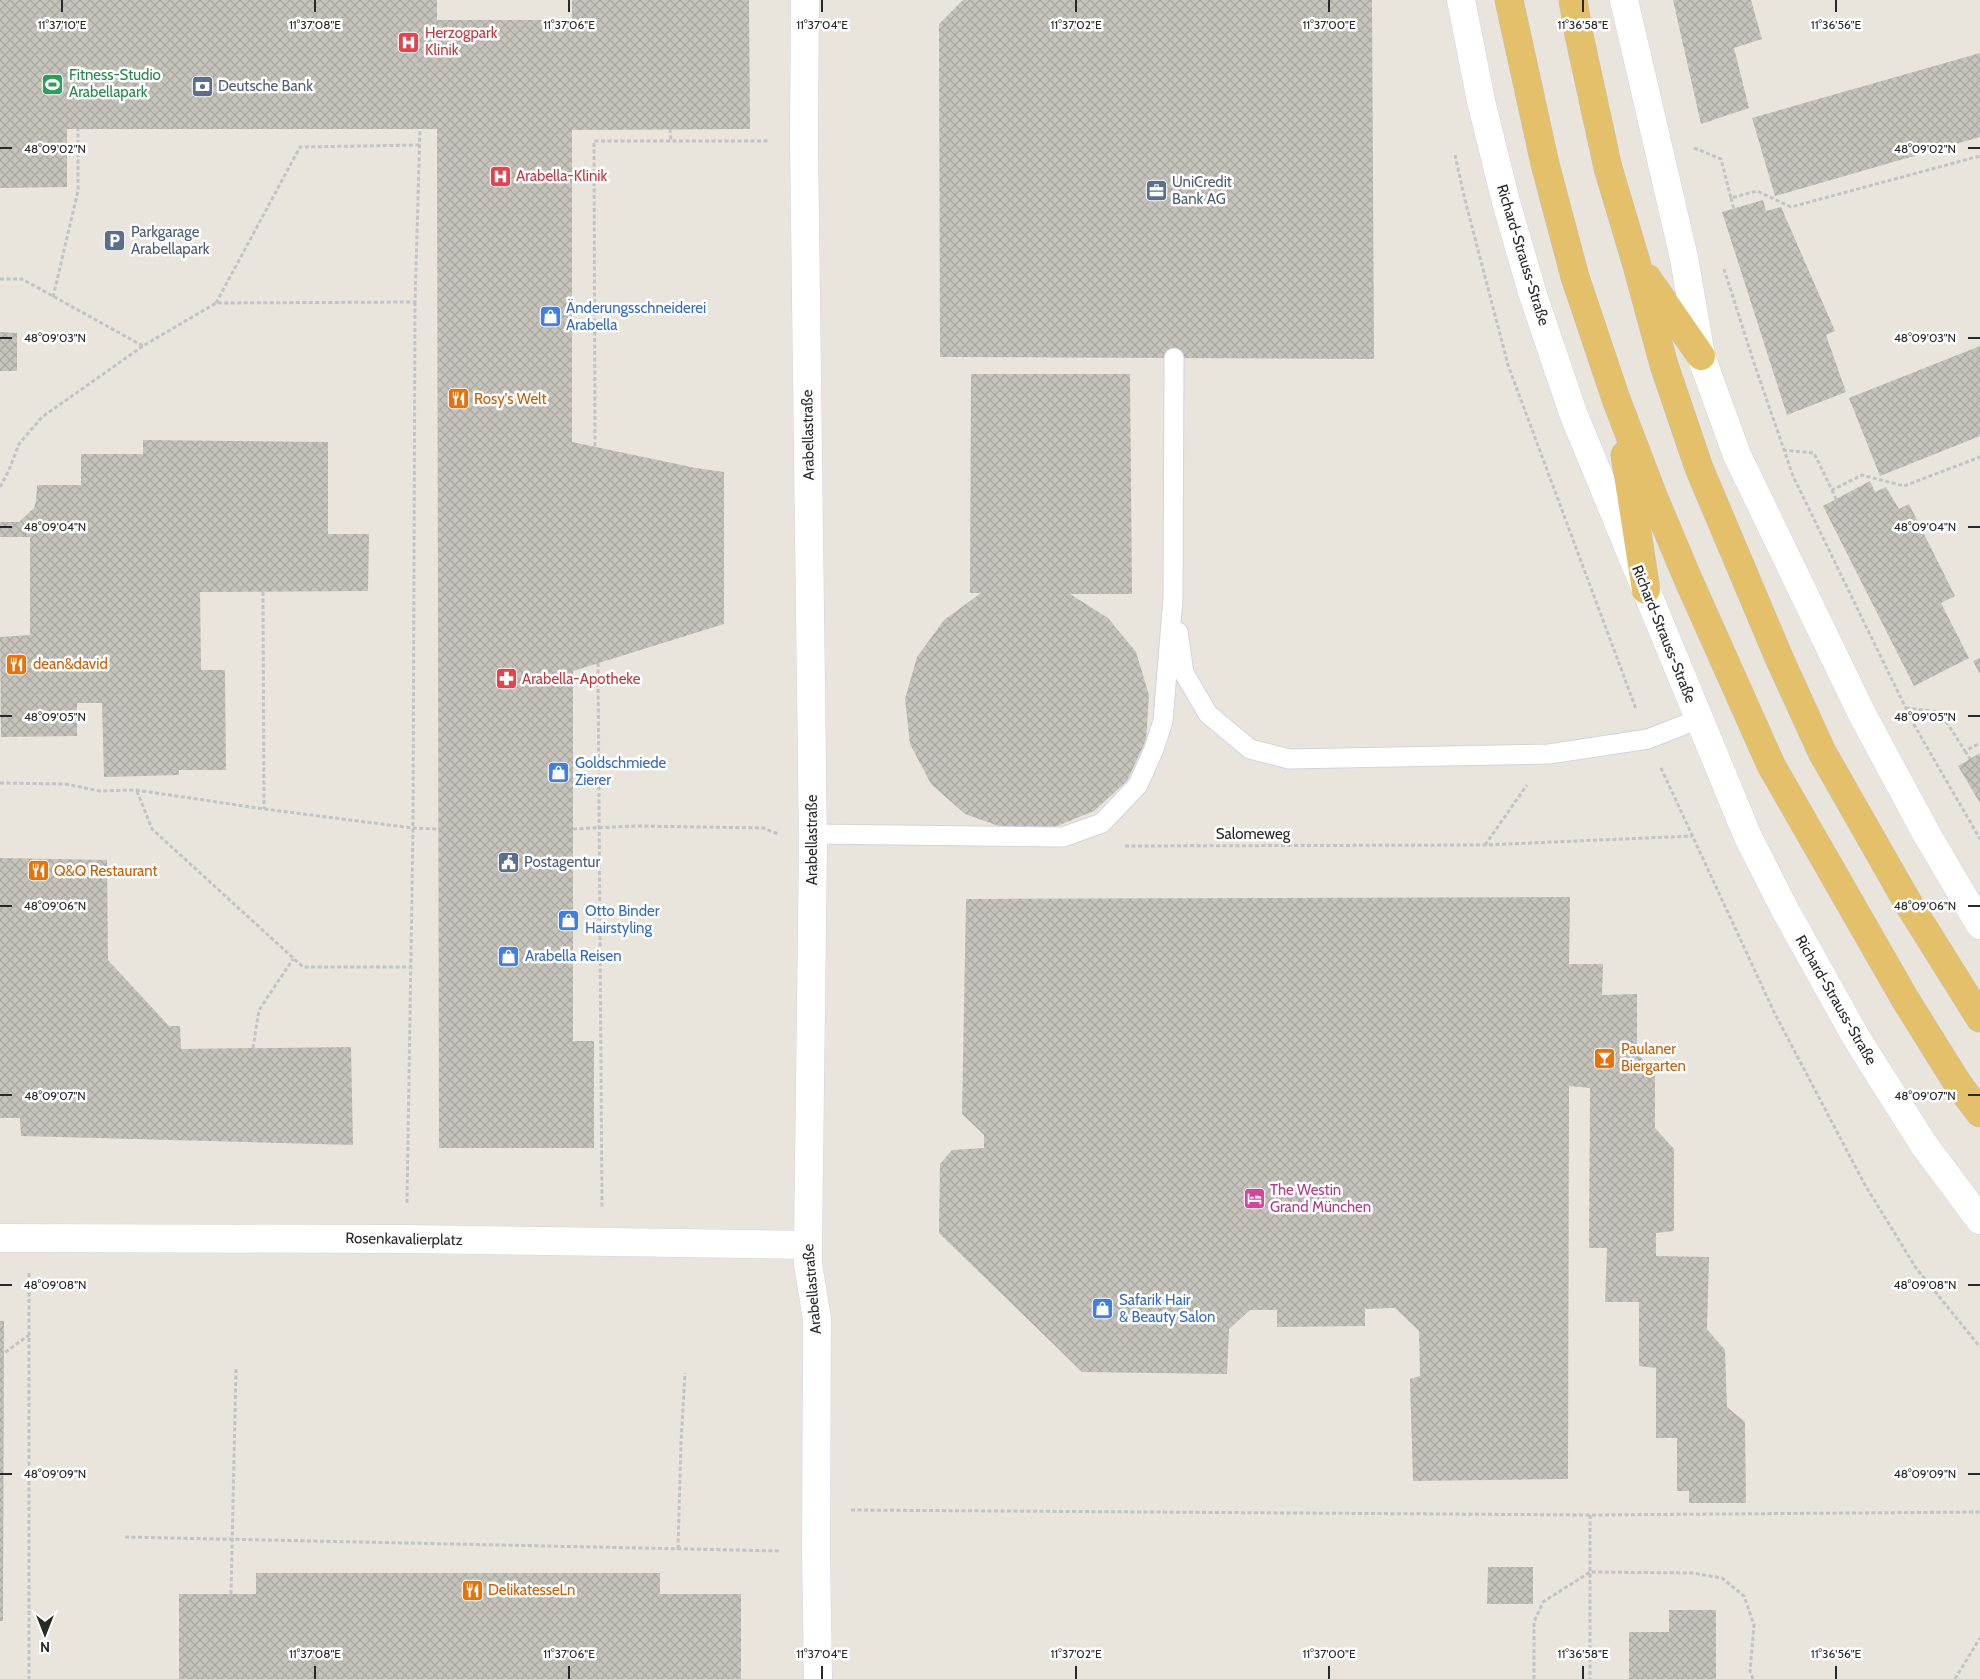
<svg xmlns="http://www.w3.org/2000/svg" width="1980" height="1679" font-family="Cabin,sans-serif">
<defs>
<pattern id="building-cross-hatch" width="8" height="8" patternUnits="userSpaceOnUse" patternTransform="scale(1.25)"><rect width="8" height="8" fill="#c5c3bb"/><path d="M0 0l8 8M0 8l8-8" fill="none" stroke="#a9a8a1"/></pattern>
</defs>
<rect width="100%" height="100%" fill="#e9e5dc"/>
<path fill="url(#building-cross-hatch)" d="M0 0H437V20H572V0H749L750 129 572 130V442L696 468 724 472V624L573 671V1041H594V1148H439L437 129H67V187L0 188Z
M963 0H1372L1374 359 940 357 939 24Z
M1673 0H1751L1762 39 1734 48 1749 108 1701 124Z
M1980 53V137L1775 196 1752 118Z
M1763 200 1766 211 1781 207 1835 331 1826 335 1846 392 1787 415 1722 212Z
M0 332 17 333V371H0Z
M1980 346V436L1880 476 1849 398Z
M971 374H1130L1132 594H1070L1108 618 1136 652 1149 695 1146 740 1127 781 1094 811 1052 828 1007 829 965 814 931 784 910 744 905 699 917 657 944 620 981 593H970Z
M143 440 328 442V534H369L368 591 200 592 201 670H225L226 770H179V775L104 777 102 703H77V736L1 737 0 637 30 635V537H0V522H19L34 508 36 501 37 485H81V454H143Z
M1870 481 1875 492 1886 487 1899 509 1909 504 1955 596 1941 603 1969 658 1914 686 1823 506Z
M1980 658V674L1973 661Z
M1980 753V803L1958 766Z
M0 858 107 860 108 960 169 1026H180L181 1049 351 1047 353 1145 21 1136 20 1118H0Z
M1570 897 1569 964H1603L1602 995 1637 994V1053L1655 1073V1128L1674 1149V1231L1656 1233V1256L1709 1257 1707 1329 1725 1350 1727 1407 1745 1422 1746 1503H1689V1491H1677V1438H1656V1368L1639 1366V1302H1605L1607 1248H1589L1590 1088 1569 1086 1568 1479 1413 1481 1410 1379 1420 1376 1419 1331 1395 1308 1365 1309V1326L1277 1327V1310H1250L1229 1329 1227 1374 1082 1372 939 1233 940 1164 952 1150 984 1148V1135L962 1114 966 899Z
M0 1321H4L3 1621H0Z
M1488 1567H1533V1604H1487Z
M256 1573H660V1594H741V1679H179V1594H256Z
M1669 1610H1716V1679H1629V1632H1669Z"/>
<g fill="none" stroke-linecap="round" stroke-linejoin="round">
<defs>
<path id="service" d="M1178 632 1184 673 1208 714 1250 749 1289 759 1549 754 1648 739 1699 719
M812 834 1063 837 1102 823 1138 785 1154 749 1163 721 1173 598 1174 358"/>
<path id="minor" d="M805 0 804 140 813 846 808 1245V1264L817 1319 816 1552 818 1679
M0 1238 407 1239 808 1245"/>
<path id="secondary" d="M1461 0 1481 101 1506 202 1533 295 1573 413 1748 837 1784 908 1857 1039 1924 1145 1980 1220
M1624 0 1684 258 1701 356 1737 455 1862 714 1926 833 1980 925"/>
<path id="trunk" d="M1509 0 1545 164 1575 277 1616 399 1653 496 1688 579 1771 765 1905 999 1958 1084 1980 1113
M1573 0 1579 35 1608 168 1636 262 1664 365 1699 468 1780 660 1822 752 1908 903 1980 1018
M1647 278 1701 356
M1625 455 1646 590"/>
</defs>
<use href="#service" stroke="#d2d3e0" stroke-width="21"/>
<use href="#minor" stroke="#d2d3e0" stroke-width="29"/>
<use href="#secondary" stroke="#d2d3e0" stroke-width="29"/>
<use href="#trunk" stroke="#c3c3c3" stroke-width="29"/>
<path stroke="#c3c3c3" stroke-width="3" stroke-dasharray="4 2.5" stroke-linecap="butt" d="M409 65H420
M670 129 671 141
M1694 148 1721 159 1731 198 1757 191 1791 207 1980 156
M1455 155 1465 200 1508 365 1636 709
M1731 198 1734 209
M1724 269 1755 366 1793 476 1913 723 1980 839
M0 279H22L143 346
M53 297 78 191V129
M216 303 300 147 419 145
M595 446 594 141H769
M1783 450 1814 453 1832 490 1862 475 1904 486 1980 457
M0 487 9 470 19 444 42 417 143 346 216 303 415 302 420 129
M1832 490 1836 499
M263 592 264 809
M598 663 602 1207
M1906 708 1940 712 1965 751 1980 743
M1965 751 1970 759
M1661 768 1774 1012 1865 1185 1916 1268 1980 1347
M0 783 65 784 100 791 136 790 264 809 413 828 439 829
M137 791 152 829 303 967H412
M573 829 635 826 763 828 778 834
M1485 845 1527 785
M1125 846 1485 845 1692 836
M253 1048 259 1010 293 959
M407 1203 413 828 415 302
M29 1273V1679
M0 1356 29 1335
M851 1510 1590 1515 1980 1512
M1590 1515V1679
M125 1537 781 1551
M678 1549 681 1442 685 1373
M231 1594 236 1368
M1534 1679V1622L1543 1602 1590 1572 1692 1573 1722 1578 1744 1596 1754 1625 1750 1671 1753 1679
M1955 1679 1980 1638"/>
<use href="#service" stroke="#fff" stroke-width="19"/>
<use href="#minor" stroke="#fff" stroke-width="28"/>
<use href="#secondary" stroke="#fff" stroke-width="28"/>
<use href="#trunk" stroke="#e4c06a" stroke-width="28"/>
</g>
<path fill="none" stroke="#292929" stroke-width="2" d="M62 0V12M315 0V12M569 0V12M822 0V12M1076 0V12M1329 0V12M1583 0V12M1836 0V12M0 148H12M1968 148H1980M0 338H12M1968 338H1980M0 527H12M1968 527H1980M0 716H12M1968 716H1980M0 906H12M1968 906H1980M0 1095H12M1968 1095H1980M0 1285H12M1968 1285H1980M0 1474H12M1968 1474H1980M315 1666V1679M569 1666V1679M822 1666V1679M1076 1666V1679M1329 1666V1679M1583 1666V1679M1836 1666V1679"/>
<defs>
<symbol id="hospital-square" viewBox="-11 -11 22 22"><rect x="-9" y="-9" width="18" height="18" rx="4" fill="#e0444e" stroke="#fff"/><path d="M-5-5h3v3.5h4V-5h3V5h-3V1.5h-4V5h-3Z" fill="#fff"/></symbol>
<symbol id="stadium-square" viewBox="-11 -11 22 22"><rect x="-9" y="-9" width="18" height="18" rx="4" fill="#2e9e5b" stroke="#fff"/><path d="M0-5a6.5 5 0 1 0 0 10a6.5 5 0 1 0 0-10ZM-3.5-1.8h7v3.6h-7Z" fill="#fff"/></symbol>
<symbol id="bank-square" viewBox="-11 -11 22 22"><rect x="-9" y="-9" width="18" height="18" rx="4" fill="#5c6f8a" stroke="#fff"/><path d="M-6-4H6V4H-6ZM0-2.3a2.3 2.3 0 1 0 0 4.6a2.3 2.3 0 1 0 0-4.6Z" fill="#fff"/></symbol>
<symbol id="office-square" viewBox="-11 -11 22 22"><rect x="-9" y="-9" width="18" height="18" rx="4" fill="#5c6f8a" stroke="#fff"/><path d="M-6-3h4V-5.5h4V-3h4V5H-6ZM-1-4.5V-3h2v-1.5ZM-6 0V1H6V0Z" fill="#fff"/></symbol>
<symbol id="parking-square" viewBox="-11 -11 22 22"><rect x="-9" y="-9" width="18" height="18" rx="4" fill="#5c6f8a" stroke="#fff"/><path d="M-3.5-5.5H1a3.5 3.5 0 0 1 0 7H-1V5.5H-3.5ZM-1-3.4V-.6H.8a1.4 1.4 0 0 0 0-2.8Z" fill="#fff"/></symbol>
<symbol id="shop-square" viewBox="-11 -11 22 22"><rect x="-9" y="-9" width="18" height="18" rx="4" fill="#3f7fe0" stroke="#fff"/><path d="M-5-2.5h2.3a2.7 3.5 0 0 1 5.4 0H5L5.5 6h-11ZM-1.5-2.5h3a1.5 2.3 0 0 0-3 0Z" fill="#fff"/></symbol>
<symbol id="restaurant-square" viewBox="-11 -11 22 22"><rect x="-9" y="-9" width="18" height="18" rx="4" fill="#e8710a" stroke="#fff"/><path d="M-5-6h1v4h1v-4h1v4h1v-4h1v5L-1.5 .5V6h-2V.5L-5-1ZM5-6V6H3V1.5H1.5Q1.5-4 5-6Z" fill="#fff"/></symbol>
<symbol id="pharmacy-square" viewBox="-11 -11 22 22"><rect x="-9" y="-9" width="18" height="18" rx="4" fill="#e0444e" stroke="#fff"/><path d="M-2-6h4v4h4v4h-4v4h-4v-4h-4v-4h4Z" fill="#fff"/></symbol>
<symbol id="civic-square" viewBox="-11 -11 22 22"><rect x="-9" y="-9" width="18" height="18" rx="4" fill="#5c6f8a" stroke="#fff"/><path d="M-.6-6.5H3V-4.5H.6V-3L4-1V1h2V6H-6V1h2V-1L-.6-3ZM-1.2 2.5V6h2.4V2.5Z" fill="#fff"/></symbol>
<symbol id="bar-square" viewBox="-11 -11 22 22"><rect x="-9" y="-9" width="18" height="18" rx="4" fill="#e8710a" stroke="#fff"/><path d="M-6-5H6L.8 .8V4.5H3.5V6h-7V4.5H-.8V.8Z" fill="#fff"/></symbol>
<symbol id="hotel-square" viewBox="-11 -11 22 22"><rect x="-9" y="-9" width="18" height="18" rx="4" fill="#d1479c" stroke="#fff"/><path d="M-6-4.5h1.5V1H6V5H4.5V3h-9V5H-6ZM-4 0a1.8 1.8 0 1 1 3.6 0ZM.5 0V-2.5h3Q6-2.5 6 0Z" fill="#fff"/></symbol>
</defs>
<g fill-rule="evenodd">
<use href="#hospital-square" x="396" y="30" width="25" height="25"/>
<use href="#stadium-square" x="40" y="72" width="25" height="25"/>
<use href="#bank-square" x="190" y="74" width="25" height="25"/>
<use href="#hospital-square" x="488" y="164" width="25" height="25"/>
<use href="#office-square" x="1144" y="178" width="25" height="25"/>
<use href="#parking-square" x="102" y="228" width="25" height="25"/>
<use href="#shop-square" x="538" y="304" width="25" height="25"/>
<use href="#restaurant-square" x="446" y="386" width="25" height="25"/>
<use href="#restaurant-square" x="4" y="652" width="25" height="25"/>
<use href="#pharmacy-square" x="494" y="666" width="25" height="25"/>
<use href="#shop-square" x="546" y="760" width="25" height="25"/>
<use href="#civic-square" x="496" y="850" width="25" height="25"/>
<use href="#restaurant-square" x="26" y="858" width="25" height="25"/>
<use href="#shop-square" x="556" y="908" width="25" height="25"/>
<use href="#shop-square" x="496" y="944" width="25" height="25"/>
<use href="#bar-square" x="1592" y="1046" width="25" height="25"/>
<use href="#hotel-square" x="1242" y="1186" width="25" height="25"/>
<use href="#shop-square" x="1090" y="1296" width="25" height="25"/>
<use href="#restaurant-square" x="460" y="1578" width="25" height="25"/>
</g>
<g text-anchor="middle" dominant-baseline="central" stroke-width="5" stroke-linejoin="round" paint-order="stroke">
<g font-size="15" fill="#be3a42" stroke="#fff" text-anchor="start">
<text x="425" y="33">Herzogpark<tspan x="425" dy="17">Klinik</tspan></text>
<text x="516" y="176">Arabella-Klinik</text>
<text x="522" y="679">Arabella-Apotheke</text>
</g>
<g font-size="15" fill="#27864d" stroke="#fff" text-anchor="start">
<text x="69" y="75">Fitness-Studio<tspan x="69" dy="17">Arabellapark</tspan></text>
</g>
<g font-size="15" fill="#4e5e75" stroke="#fff" text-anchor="start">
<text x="218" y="86">Deutsche Bank</text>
<text x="1172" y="182">UniCredit<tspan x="1172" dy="17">Bank AG</tspan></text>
<text x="131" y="232">Parkgarage<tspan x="131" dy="17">Arabellapark</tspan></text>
<text x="524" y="862">Postagentur</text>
</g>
<g font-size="15" fill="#292929" stroke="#fff">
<text transform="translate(1523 255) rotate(73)">Richard-Strauss-Straße</text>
<text transform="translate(808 435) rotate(-91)">Arabellastraße</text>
<text transform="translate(1664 634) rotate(68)">Richard-Strauss-Straße</text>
<text x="1253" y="834">Salomeweg</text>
<text transform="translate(812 840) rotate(-90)">Arabellastraße</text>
<text transform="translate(1836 1000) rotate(60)">Richard-Strauss-Straße</text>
<text transform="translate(404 1239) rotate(1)">Rosenkavalierplatz</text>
<text transform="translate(812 1289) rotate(-95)">Arabellastraße</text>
</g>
<g font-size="15" fill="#366cbe" stroke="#fff" text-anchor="start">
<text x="566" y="308">Änderungsschneiderei<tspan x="566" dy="17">Arabella</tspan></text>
<text x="575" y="763">Goldschmiede<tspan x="575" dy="17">Zierer</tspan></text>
<text x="585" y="911">Otto Binder<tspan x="585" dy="17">Hairstyling</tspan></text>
<text x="525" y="956">Arabella Reisen</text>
<text x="1119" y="1300">Safarik Hair<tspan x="1119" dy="17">&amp; Beauty Salon</tspan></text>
</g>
<g font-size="15" fill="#c56008" stroke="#fff" text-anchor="start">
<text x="474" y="399">Rosy's Welt</text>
<text x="33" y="664">dean&amp;david</text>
<text x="54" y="871">Q&amp;Q Restaurant</text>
<text x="1621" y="1049">Paulaner<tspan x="1621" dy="17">Biergarten</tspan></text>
<text x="488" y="1590">DelikatesseLn</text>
</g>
<g font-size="15" fill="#b23c85" stroke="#fff" text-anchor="start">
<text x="1270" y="1190">The Westin<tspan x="1270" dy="17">Grand München</tspan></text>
</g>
</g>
<g font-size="12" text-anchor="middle" fill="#292929" stroke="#fff" stroke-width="5" stroke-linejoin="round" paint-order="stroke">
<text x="62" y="29">11°37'10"E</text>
<text x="315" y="29">11°37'08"E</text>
<text x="569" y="29">11°37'06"E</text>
<text x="822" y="29">11°37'04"E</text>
<text x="1076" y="29">11°37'02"E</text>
<text x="1329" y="29">11°37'00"E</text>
<text x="1583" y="29">11°36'58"E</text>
<text x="1836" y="29">11°36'56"E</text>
<text x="1925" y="153">48°09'02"N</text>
<text x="55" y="153">48°09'02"N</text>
<text x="1925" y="342">48°09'03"N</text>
<text x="55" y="342">48°09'03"N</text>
<text x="1925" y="531">48°09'04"N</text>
<text x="55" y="531">48°09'04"N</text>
<text x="1925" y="721">48°09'05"N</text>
<text x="55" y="721">48°09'05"N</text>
<text x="1925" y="910">48°09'06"N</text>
<text x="55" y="910">48°09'06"N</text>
<text x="1925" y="1100">48°09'07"N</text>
<text x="55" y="1100">48°09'07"N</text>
<text x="1925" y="1289">48°09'08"N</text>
<text x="55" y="1289">48°09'08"N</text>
<text x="1925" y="1478">48°09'09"N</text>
<text x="55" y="1478">48°09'09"N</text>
<text x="315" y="1658">11°37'08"E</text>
<text x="569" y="1658">11°37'06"E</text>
<text x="822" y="1658">11°37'04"E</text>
<text x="1076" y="1658">11°37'02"E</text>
<text x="1329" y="1658">11°37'00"E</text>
<text x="1583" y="1658">11°36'58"E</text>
<text x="1836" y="1658">11°36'56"E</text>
</g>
<g transform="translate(45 1634) rotate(180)" stroke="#ffffff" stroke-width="4" paint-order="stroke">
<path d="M0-4L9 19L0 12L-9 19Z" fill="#292929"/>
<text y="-8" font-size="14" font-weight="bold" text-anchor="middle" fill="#292929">N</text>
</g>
</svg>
